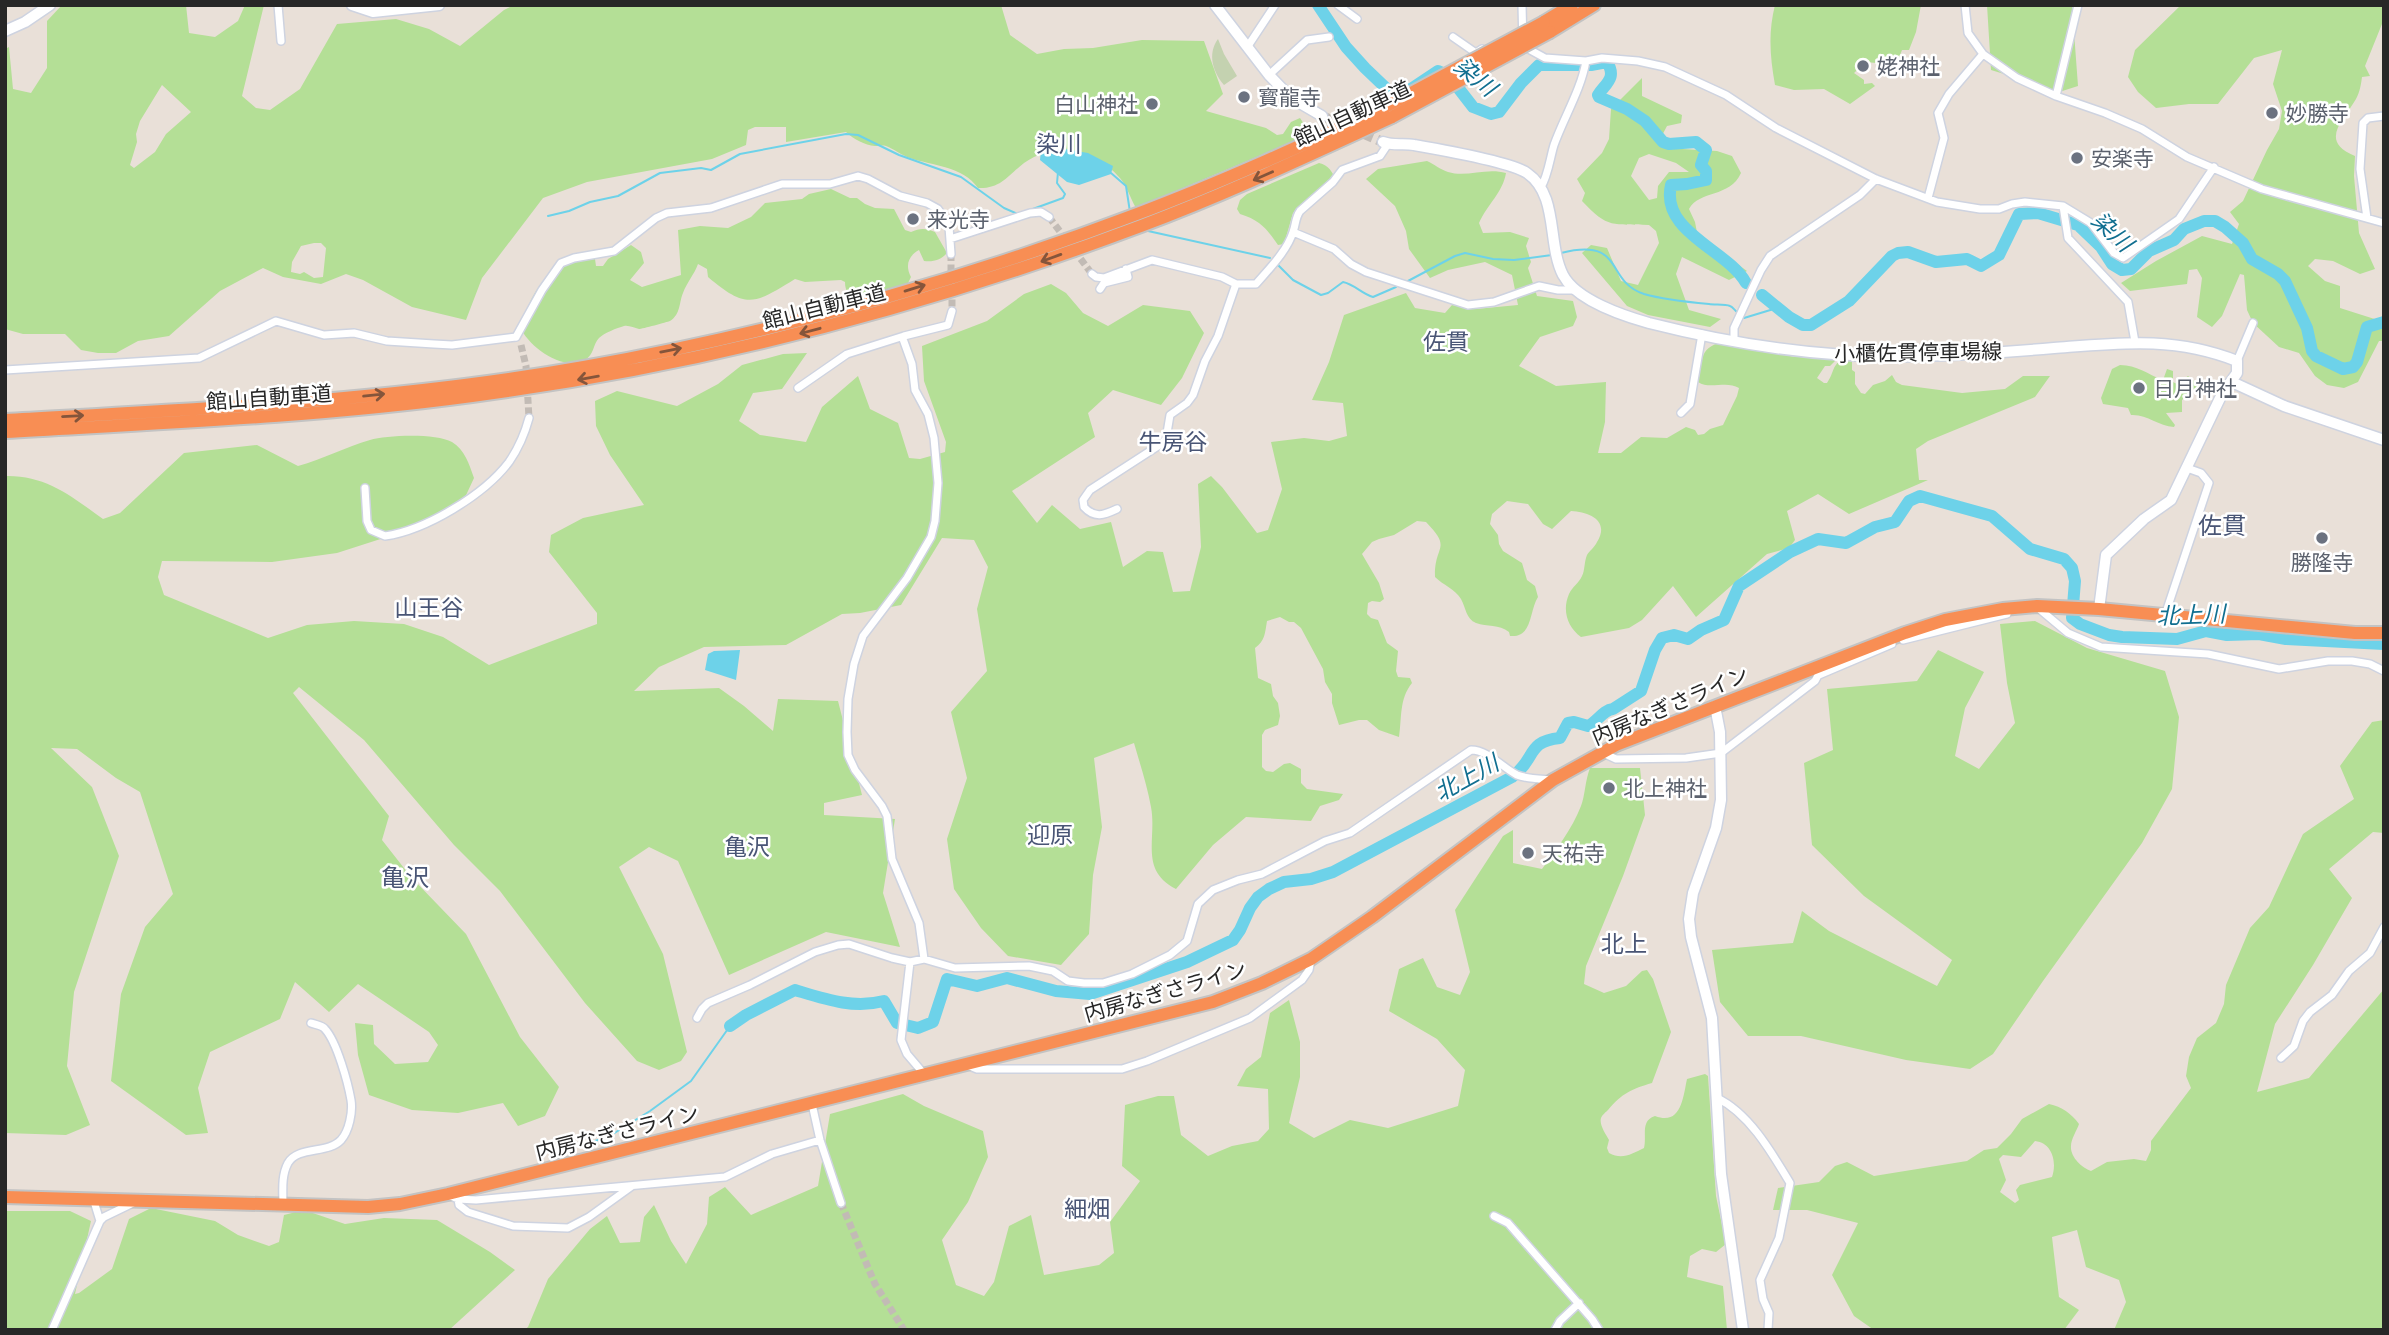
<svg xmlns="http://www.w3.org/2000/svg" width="2389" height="1335" font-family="'Open Sans','Noto Sans JP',sans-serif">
<rect width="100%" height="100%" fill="#e9e0d8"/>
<path fill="#b4df96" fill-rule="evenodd" d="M62 5H186L189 33 215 37 238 21 245 5H264L242 96 256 108 270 110 300 89 337 24 396 19 429 29 460 46 504 10 514 5H1001L1010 35 1037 54 1064 49 1093 48 1142 40 1204 41 1223 94 1206 111 1266 128 1277 135 1283 134 1291 122 1300 118 1304 124V137L1136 208C1129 196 1127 184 1117 175 1114 171 1108 167 1104 165 1090 160 1046 151 1034 157 1010 169 1006 189 978 188 963 166 933 166 910 158 901 155 894 149 886 146 882 145 879 146 875 146 865 145 853 139 846 132L786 142V127H755L748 130 746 145 712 159 587 182 543 198 482 278 466 320 412 307 363 280 346 274 321 284 283 277 263 268 220 291 169 336 138 341 116 353H98L81 350 65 334H23L5 329V49L9 47 13 89 31 93 47 68V21ZM162 85 191 112 166 134 155 152 134 168 130 165 137 142 136 134 140 121ZM314 243H321L326 248 323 277 314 278 304 272 300 274 291 272 292 262 301 246Z
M1775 5H1921L1916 32 1909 50H1902L1896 65 1866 62 1854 73 1864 80V84L1872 83 1875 86 1850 104 1824 89 1794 90 1775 85C1770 57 1768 33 1775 5Z
M1987 5H2072L2078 86 2053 94 2017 78 1991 70Z
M2181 5H2384V19L2365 66 2370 76 2362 77C2361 84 2360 92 2356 99 2344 120 2318 141 2355 156L2354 176 2359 233 2375 269 2360 274 2333 261 2315 259 2308 266 2325 281 2340 286V308L2384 322V341H2379L2358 382 2344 388 2327 385 2315 376 2299 353 2279 347 2253 323 2247 310 2244 275 2240 274 2222 316 2212 327 2197 317 2202 278 2197 269 2189 270 2187 284 2130 291 2121 283 2156 261 2202 236 2232 244 2239 224 2230 212 2243 201 2267 150 2279 129 2282 111 2273 84 2282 50 2254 58 2218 104H2189L2156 108 2138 92 2128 77 2135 50Z
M1642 78V96L1682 115 1681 123 1667 126 1658 143 1665 148 1717 151 1732 156 1741 173C1730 198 1699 190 1689 209L1695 222 1700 248 1722 253 1747 271 1729 280 1682 257 1676 274 1689 310 1721 319 1710 327 1648 315 1627 306 1582 253 1591 245 1607 248 1621 281 1638 285 1659 243 1656 231 1649 225C1613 224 1608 229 1582 201L1585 193 1577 179 1602 153 1609 139 1611 109ZM1649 154 1676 163 1689 172H1669L1658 186 1657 198 1649 200 1631 176 1639 158Z
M1427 161C1434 164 1441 170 1448 172 1467 178 1486 167 1506 173 1503 192 1487 205 1479 223L1483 233 1510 232 1529 238 1526 246 1531 262 1528 268 1537 296 1573 301 1577 317 1573 326 1540 337 1519 366 1556 386 1606 382 1605 422 1598 453H1621L1641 437 1667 438 1686 427 1695 430 1698 435 1704 434 1710 429 1723 425 1737 396 1739 388C1726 380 1710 390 1698 382 1703 364 1697 348 1722 342L1795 357H1834L1835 361 1830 366H1825L1817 378 1824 383H1827C1835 371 1831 366 1844 358L1852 362V370L1855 372V384L1861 393 1865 394 1873 385 1885 381 1892 375 1896 382 1902 385 1962 393 2005 389 2023 376H2050L2035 397 1928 441 1916 449 1919 480H1928L1849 514 1818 494 1787 511 1795 540 1789 548 1767 554 1696 617 1673 586 1642 620 1629 628 1581 637C1567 627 1562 610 1569 594 1572 587 1579 583 1582 576 1585 570 1584 562 1587 555 1589 551 1595 547 1597 542 1610 521 1590 512 1571 511L1552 529 1543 524 1528 504 1507 501 1492 514 1490 524 1498 535 1499 544 1503 551 1522 563 1527 580 1535 586 1538 597C1529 611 1533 638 1510 636L1509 632C1499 624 1487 627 1476 623 1466 619 1466 608 1461 599 1455 589 1443 585 1435 577 1434 544 1453 550 1426 522L1417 521 1394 535 1379 539 1372 542 1362 554 1379 583 1384 599 1380 602 1372 601 1368 603 1367 614 1371 618 1378 620 1387 643 1398 651 1396 671 1398 677 1410 678 1412 683C1399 699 1402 718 1399 737L1379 730 1367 720H1359L1339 725 1332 703V694L1325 682 1323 669 1301 628 1294 622H1289L1280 617 1267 621C1265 633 1265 641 1255 648L1258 678 1271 684 1273 696 1278 703 1280 716 1278 725 1265 730 1262 735V767L1266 771 1273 772 1284 764 1290 763 1301 769V783L1307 789 1343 794 1339 800 1320 806 1311 821 1246 817 1213 845 1176 889C1139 870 1157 839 1151 807 1147 785 1140 764 1134 743L1094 758 1102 827 1093 875 1089 934 1061 965 1008 956 981 928 954 889 947 839 967 778 951 712 987 671 977 609 988 567 974 540 942 538 901 605 860 613 842 614 786 645 704 647 659 667 634 691 719 688 744 706 773 731 778 699 838 701 862 795 824 803V815L895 819 883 893 900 947 826 932 729 975 678 861 649 847 619 867 663 954 687 1052 681 1061 659 1070 637 1061 585 1003 500 891 454 845 364 740 299 687 293 693 389 816 382 840 411 877 466 934 520 1037 559 1087 545 1116 518 1126 503 1103 458 1113 412 1110 369 1095 358 1055 355 1023 373 1025 374 1044 395 1064 428 1062 438 1045 429 1032 358 984 329 1012 295 982 280 1019 210 1052 198 1088 208 1133 186 1135 111 1081 121 994 145 927 173 894 140 792 116 778 77 749 51 748 92 787 119 856 74 992 67 1066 90 1125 66 1135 5 1133V476C46 475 71 496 103 519L120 513 184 453 257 445 298 466C323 459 346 447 370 440 387 435 436 433 452 442 465 450 469 464 474 478L461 506 424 525 337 553 272 562 162 561 158 577 164 595 268 638 307 625 354 621 404 624 443 637 489 665 597 624V613L549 552 551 535 583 518 644 505 610 455 596 426 595 401 617 391 677 406 718 384 742 365 783 354 807 353 782 389 753 393 739 421 760 435 806 442 822 407 858 376 870 409 898 423 909 458 920 459 945 452 946 442 924 381 922 346 987 321 1024 294 1051 284 1066 293 1083 313 1108 326 1143 305 1190 311 1204 333 1182 378 1161 405 1113 390 1088 413 1095 437 1012 491 1037 523 1052 505 1080 529 1111 522 1123 567 1147 551 1163 552 1173 592 1190 591 1201 547 1198 484 1211 476 1222 487 1257 533 1268 530 1282 489 1271 442 1304 438 1329 441 1347 436 1343 403 1312 400 1329 362 1344 315 1406 293 1415 308 1445 313 1452 305 1476 309 1518 305 1512 275 1485 262 1448 270 1430 278 1409 249 1406 231 1395 206 1366 179 1378 169Z
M1319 163C1329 165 1332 172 1336 180L1316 192 1293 213 1284 244 1278 245C1267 229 1260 220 1240 214L1237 209 1240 200 1247 194Z
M831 189 850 198H857L865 204 875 208 894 209 905 230 911 232C920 228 926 228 935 232L947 253C941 260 934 262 924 261L919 250C908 256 905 266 911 277L908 283 858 298C849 295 845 292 845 282L841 280 805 282 795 279C754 304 747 310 708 277L707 269 698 264C694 275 687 282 683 293 679 302 681 314 670 321 667 322 642 329 639 329 634 328 629 325 624 326 617 328 604 333 599 338 593 344 594 355 585 360 563 372 529 347 520 327 535 286 548 261 595 259L596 266H603L608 259 631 245 641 252 644 263 630 280 642 287 681 275 678 230 700 226 728 228 751 217 765 203 802 199 809 194Z
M2120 365C2137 365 2147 374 2163 380L2167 369 2173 371V382L2177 384 2188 376 2199 385 2200 389 2196 392 2192 391 2182 400V412L2166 413 2175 425 2174 427C2158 426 2147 414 2131 415L2128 408 2103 404 2101 398 2112 369Z
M2035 621 2087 648 2165 671 2179 717 2172 789 2142 843 2043 981 1993 1054 1970 1069 1906 1060 1801 1036H1748L1720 1002 1712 950 1793 943 1802 911 1829 931 1937 986 1952 960 1864 896 1812 845 1804 763 1833 750 1827 689 1917 681 1938 650 1984 672 1965 708 1955 756 1979 769 2015 723 2007 683 2000 624Z
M2384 720V833L2373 832 2329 869 2352 898 2313 965 2275 1024 2257 1092 2309 1078 2384 989V1330H2114L2126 1302 2119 1280 2086 1267 2077 1230 2052 1237 2059 1297 2079 1310 2064 1330H1874L1854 1316 1832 1275 1858 1223 1807 1210H1773L1778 1188 1819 1182 1835 1166 1847 1162 1874 1176 1967 1161 1984 1150 1997 1148 2011 1134 2022 1119 2049 1104C2062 1107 2071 1113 2079 1124 2077 1130 2071 1139 2071 1146 2070 1157 2082 1168 2091 1171L2107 1162 2134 1159 2146 1161 2151 1150V1141L2191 1088 2186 1076 2189 1057 2197 1038 2216 1023 2224 1004 2226 985 2250 928 2269 907 2303 834 2354 799 2340 766 2372 722ZM2035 1141C2053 1143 2057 1163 2052 1177L2020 1185 2016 1190 2019 1200 2015 1203 2000 1192 2006 1180 1999 1159 2003 1155 2021 1157Z
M1590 768H1640L1645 815 1623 876 1586 966 1584 984 1604 993 1626 986 1642 971 1647 970 1653 979 1671 1032 1652 1083C1632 1089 1622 1093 1608 1110 1606 1112 1602 1115 1601 1118 1599 1125 1606 1134 1609 1140L1607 1148 1609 1153C1622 1160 1632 1154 1644 1148 1647 1135 1640 1121 1655 1116 1681 1126 1683 1098 1687 1079L1705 1074 1708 1076 1716 1196 1726 1244 1716 1252 1702 1249 1690 1256 1687 1277 1723 1286 1727 1330H524L528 1327 548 1279 590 1229 607 1216 620 1243 640 1242 644 1217 654 1205 671 1241 686 1264 707 1224 709 1197 725 1187 751 1215 818 1186 830 1114 903 1094 924 1106 983 1131 988 1157 968 1202 942 1240 956 1285 984 1296 994 1282 1009 1226 1031 1215 1044 1275 1099 1265 1114 1253 1110 1222 1140 1181 1122 1166 1125 1105 1158 1096H1174L1181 1135 1208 1156 1232 1146 1258 1141 1269 1129 1268 1089 1237 1086 1246 1069 1261 1057 1270 1013 1289 1000 1300 1042V1077L1289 1123 1314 1138 1350 1120 1388 1128 1458 1106 1465 1070 1437 1039 1389 1011 1399 969 1423 958 1437 987 1460 995 1470 972 1455 910 1503 836 1513 830V863L1542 869C1556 850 1572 829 1581 806 1585 796 1585 781 1590 768Z
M151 1208 215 1221 238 1235 269 1246 279 1242 284 1215 304 1210 345 1224 384 1218 437 1220 490 1252 515 1270 449 1330H5V1211H70L91 1221 75 1294 79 1293 112 1269 129 1219Z"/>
<path fill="#c4d2b0" d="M1218 39 1224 54 1237 76 1224 85C1213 72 1207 54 1218 39Z"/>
<path fill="#6dd2e9" d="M1059 148 1088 153 1113 166 1111 174 1079 185 1067 182 1040 160 1041 150Z
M740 650 736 680 705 670 708 654 714 651Z"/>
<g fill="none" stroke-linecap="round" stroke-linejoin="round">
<path stroke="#6dd2e9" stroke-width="2" d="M1111 173 1126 186 1130 212
M1030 210 1063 198 1065 194 1057 183 1058 172
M548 216 569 211 590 202 618 196 660 173 701 168 711 170 740 154 846 134 858 135 899 155 961 177 1004 208 1018 214
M1148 231 1270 258
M1561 253C1626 237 1604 281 1644 294 1665 300 1687 302 1709 304 1714 305 1725 304 1730 306 1733 307 1735 311 1738 313
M1278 265 1293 280 1321 295 1328 293 1343 282C1354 284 1362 294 1373 297L1396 287
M1408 281 1455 256 1465 253 1493 259 1514 260 1552 255
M1742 317 1744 318 1777 308
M578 1146 608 1137 650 1111 691 1081 730 1026"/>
<path stroke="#6dd2e9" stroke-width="12" d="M1318 5 1346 47 1365 68 1388 90 1405 93 1438 71 1449 76 1473 107 1491 114 1499 112 1521 83 1539 65H1591L1607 62C1617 78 1606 83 1598 95L1599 97 1627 109 1645 121 1663 142 1669 144 1696 142 1706 150 1701 165 1706 171V180L1687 184 1671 185C1660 232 1728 250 1746 283
M1762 295 1789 317 1803 325H1811L1849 301 1892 256 1898 253 1908 252 1936 262 1967 259 1981 266 1999 255 2019 214 2038 213 2078 225 2101 247 2112 264 2122 270 2131 269 2149 251 2174 240 2184 229 2204 221H2215L2225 227 2243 243 2252 259 2278 274 2285 281 2307 328 2312 351 2316 356 2343 369 2353 367 2357 362 2367 327 2384 322
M730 1026 746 1015 795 990C825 999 853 1009 884 1001L897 1023 918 1028 933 1022 947 979 977 986 1007 978 1056 991 1090 994 1187 962 1233 940 1240 930 1250 908 1258 897 1269 889 1284 882 1311 879 1333 872 1512 777C1536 760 1526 741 1560 738L1568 723 1574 722 1588 726C1597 722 1603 710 1613 709L1641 691 1655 650 1662 638 1674 635 1688 639 1701 630 1724 620 1739 586 1790 552 1818 539 1846 543 1875 527 1895 522 1909 501 1920 496 1992 516 2030 549 2064 559 2072 568 2075 581 2072 618 2080 624 2109 635 2122 637 2177 639 2206 631 2227 635 2259 634 2286 639 2384 644"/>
<path stroke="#c2bbb5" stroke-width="7" stroke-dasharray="7 3.5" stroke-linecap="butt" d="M1049 217 1092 274
M951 254V278
M952 289V311
M521 345 526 366 529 418
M841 1203 875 1284 904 1330"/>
<path stroke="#c2bbb5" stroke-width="10" stroke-dasharray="10 5" stroke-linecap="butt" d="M1322 116 1383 142"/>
<defs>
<path id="street" d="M278 5 281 41
M1338 5 1357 19
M1522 5 1523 46 1545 58 1586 61
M1965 5 1968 33 1983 54 2017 78 2056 96 2105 113 2142 129 2187 157 2262 189 2384 223
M1453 37 1476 53 1482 49
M1248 46 1275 5
M1269 75 1307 40 1329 37
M2056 96 2078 5
M1541 187C1548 176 1550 158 1554 145 1564 117 1581 90 1586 61L1602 58 1638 61 1665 67 1726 95 1776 128 1876 179 1937 202 1980 209H1999L2012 204 2025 202 2063 206 2091 223 2114 253 2123 258 2179 219 2214 167
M1928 198 1944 138 1938 113 1949 94 1983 54
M2063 206 2068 238 2128 302 2135 342
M2367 218 2360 169 2363 123 2368 118 2384 116
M1293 232 1334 249 1351 264 1366 272 1468 305 1494 302 1539 286 1558 290H1576
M950 239 1030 213 1041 212 1049 217
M1092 274 1096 277 1104 278 1152 260 1222 277 1236 284H1256C1269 269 1287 251 1293 232 1296 224 1295 218 1300 211L1333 182 1342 170 1380 156 1388 144
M1100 289 1104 283 1128 277 1126 269
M516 337 542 290 561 263 574 258 614 251 656 218 667 213 711 208 782 184H830L858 176 868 179 900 196 927 203 938 209 945 219 949 227 951 254
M1734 340V328L1761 270 1770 256 1860 195 1876 179
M2237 361 2253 323
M5 370 199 358 276 321 324 335 354 333 387 341 434 344 452 345 516 337
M798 388 847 354 904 336
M1681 413 1690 404 1702 334
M365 488 367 521 371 530 385 536C426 530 484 495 509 462 518 449 525 433 529 418
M1117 509C1104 515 1095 519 1084 507L1083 500 1090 490 1161 444 1166 439 1170 415 1187 403 1193 395 1205 361 1218 336 1236 284
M2037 607 2068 633 2101 647 2208 654 2279 669 2328 661H2352L2370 664 2384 671
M2165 615 2209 483 2201 473 2187 468
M1903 640 2007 614
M1819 675 1892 644
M1603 753 1616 759 1686 758 1721 753 1815 681 1824 664
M924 959 919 923 892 859 887 816 882 806 855 770 848 755 847 732 848 699 854 664 863 636 907 578 931 537 935 521 938 483 934 438 928 414 915 390 912 364 903 339 904 336 948 325 952 311
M910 962 901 1040 907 1054 924 1074
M697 1018 702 1009 708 1003 750 985 815 952 838 945 849 944 892 958 910 962 924 959 955 968 1029 966 1053 971 1068 981 1084 983H1103L1132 974 1170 955 1187 941 1198 904 1213 890 1238 880 1262 874 1325 841 1350 833 1471 750C1488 750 1503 768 1517 775 1527 779 1541 779 1552 780
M2281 1058 2294 1046 2303 1021 2310 1012 2332 995 2349 971 2370 953 2384 927
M967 1065 977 1069H1122L1147 1061 1250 1018 1302 980 1309 970 1311 960
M1717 1098C1749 1113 1772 1153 1790 1183L1779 1238 1760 1280 1763 1299 1769 1313 1768 1330
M812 1104 820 1140 841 1203
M448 1195 458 1199 476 1200 725 1177 772 1154 820 1140
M458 1199 459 1205 468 1212 513 1226 568 1228 589 1217 632 1186
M283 1205C283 1192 281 1176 288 1163 298 1146 328 1154 341 1140 349 1131 353 1112 351 1100 348 1083 337 1042 325 1029 322 1025 316 1025 311 1023
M1494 1216 1508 1223 1592 1319 1599 1330
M100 1221 104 1217 133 1203
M52 1330 100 1221 93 1198
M1555 1330 1560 1321 1579 1303"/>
<path id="secondary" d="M352 5 373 12 439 5
M1215 5 1269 75 1291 98 1322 116
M5 31 25 22 50 5
M1383 142C1393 146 1404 143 1414 145 1437 149 1511 162 1527 173 1559 195 1547 244 1563 275 1576 300 1624 316 1649 323 1736 345 1827 359 1917 356 1962 355 2008 352 2054 348 2119 343 2174 336 2237 361V373L2222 394 2171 500 2144 519 2106 555 2099 609
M2232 382 2284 406 2384 440
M1715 706 1720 732 1721 800 1716 828 1693 893 1689 919 1691 937 1712 1018 1721 1174 1743 1330"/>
<path id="highway" d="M1544 22 1572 5
M1550 32 1594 5
M5 420C199 409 393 401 584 367 772 333 958 282 1137 214 1222 182 1305 144 1387 106
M5 432C161 423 317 417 472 396 701 366 925 307 1141 226 1227 194 1309 155 1392 117
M5 1197 368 1207 400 1204 448 1194 1213 1002 1262 983 1311 959 1372 917 1553 780 1616 745 1905 633 1945 620 2003 609 2037 606 2099 609 2355 633H2384"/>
</defs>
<use href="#street" stroke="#ced3e0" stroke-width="10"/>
<use href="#secondary" stroke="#ced3e0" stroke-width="13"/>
<use href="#highway" stroke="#c3c3c3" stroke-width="16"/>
<use href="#street" stroke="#fff" stroke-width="7"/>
<use href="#secondary" stroke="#fff" stroke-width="10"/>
<use href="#highway" stroke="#f88e54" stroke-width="12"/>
<defs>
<path id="highway-bridge" d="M1387 106 1544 22
M1392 117 1550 32"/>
</defs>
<use href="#highway-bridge" stroke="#c3c3c3" stroke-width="16" stroke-linecap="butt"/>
<use href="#highway-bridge" stroke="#f88e54" stroke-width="12"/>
</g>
<defs><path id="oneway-shaft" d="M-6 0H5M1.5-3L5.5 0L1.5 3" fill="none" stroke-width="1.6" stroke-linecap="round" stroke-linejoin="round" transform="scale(1.75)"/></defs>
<g stroke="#85553b">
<use href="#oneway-shaft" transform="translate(1263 176) rotate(156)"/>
<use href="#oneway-shaft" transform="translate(1051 258) rotate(160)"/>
<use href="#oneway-shaft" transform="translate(915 288) rotate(-17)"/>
<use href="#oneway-shaft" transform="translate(810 331) rotate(165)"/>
<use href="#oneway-shaft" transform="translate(671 350) rotate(-11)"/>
<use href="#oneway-shaft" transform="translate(588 378) rotate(170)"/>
<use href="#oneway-shaft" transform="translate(374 395) rotate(-6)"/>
<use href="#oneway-shaft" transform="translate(73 416) rotate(-3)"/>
</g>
<g fill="#6b7280" stroke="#fff" stroke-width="2.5">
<circle cx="1863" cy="66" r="7"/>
<circle cx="1244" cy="97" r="7"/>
<circle cx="1152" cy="104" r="7"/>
<circle cx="2272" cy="113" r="7"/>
<circle cx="2077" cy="158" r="7"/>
<circle cx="913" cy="219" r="7"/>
<circle cx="2139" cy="388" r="7"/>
<circle cx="2322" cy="538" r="7"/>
<circle cx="1609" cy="788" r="7"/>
<circle cx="1528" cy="853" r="7"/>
</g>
<g text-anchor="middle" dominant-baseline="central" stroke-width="5" stroke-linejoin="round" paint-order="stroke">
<g font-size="21" fill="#5b616d" stroke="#fff" text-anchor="start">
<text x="1877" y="66">姥神社</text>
<text x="1258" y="97">寳龍寺</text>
<text x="1138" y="104" text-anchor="end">白山神社</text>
<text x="2286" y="113">妙勝寺</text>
<text x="2091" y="158">安楽寺</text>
<text x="927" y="219">来光寺</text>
<text x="2153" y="388">日月神社</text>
<text x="2322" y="562" text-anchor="middle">勝隆寺</text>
<text x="1623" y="788">北上神社</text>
<text x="1542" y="853">天祐寺</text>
</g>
<g font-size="21" fill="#272727" stroke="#fff">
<text transform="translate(1352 113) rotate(-25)">館山自動車道</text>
<text transform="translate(824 306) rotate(-14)">館山自動車道</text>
<text transform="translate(1918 352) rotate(-1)">小櫃佐貫停車場線</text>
<text transform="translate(269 397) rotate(-4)">館山自動車道</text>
<text transform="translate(1670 705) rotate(-23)">内房なぎさライン</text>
<text transform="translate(1165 991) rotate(-16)">内房なぎさライン</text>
<text transform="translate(617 1132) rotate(-14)">内房なぎさライン</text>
</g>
<g font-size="23" font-style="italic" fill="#116f90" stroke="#fff">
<text transform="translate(1476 76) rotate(39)">染川</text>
<text transform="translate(2113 231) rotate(43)">染川</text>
<text transform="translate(2191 614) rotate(-2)">北上川</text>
<text transform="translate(1466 777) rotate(-29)">北上川</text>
</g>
<g font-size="23" fill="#495575" stroke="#fff">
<text x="1059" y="143">染川</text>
<text x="1446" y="341">佐貫</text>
<text x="1173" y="441">牛房谷</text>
<text x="429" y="607">山王谷</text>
<text x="1050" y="834">迎原</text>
<text x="747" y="846">亀沢</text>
<text x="1624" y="943">北上</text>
<text x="1087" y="1208">細畑</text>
</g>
<g font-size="24" fill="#495575" stroke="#fff">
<text x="2222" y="524">佐貫</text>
<text x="405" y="876">亀沢</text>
</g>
</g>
<rect width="2389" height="1335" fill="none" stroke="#272727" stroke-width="14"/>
</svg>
